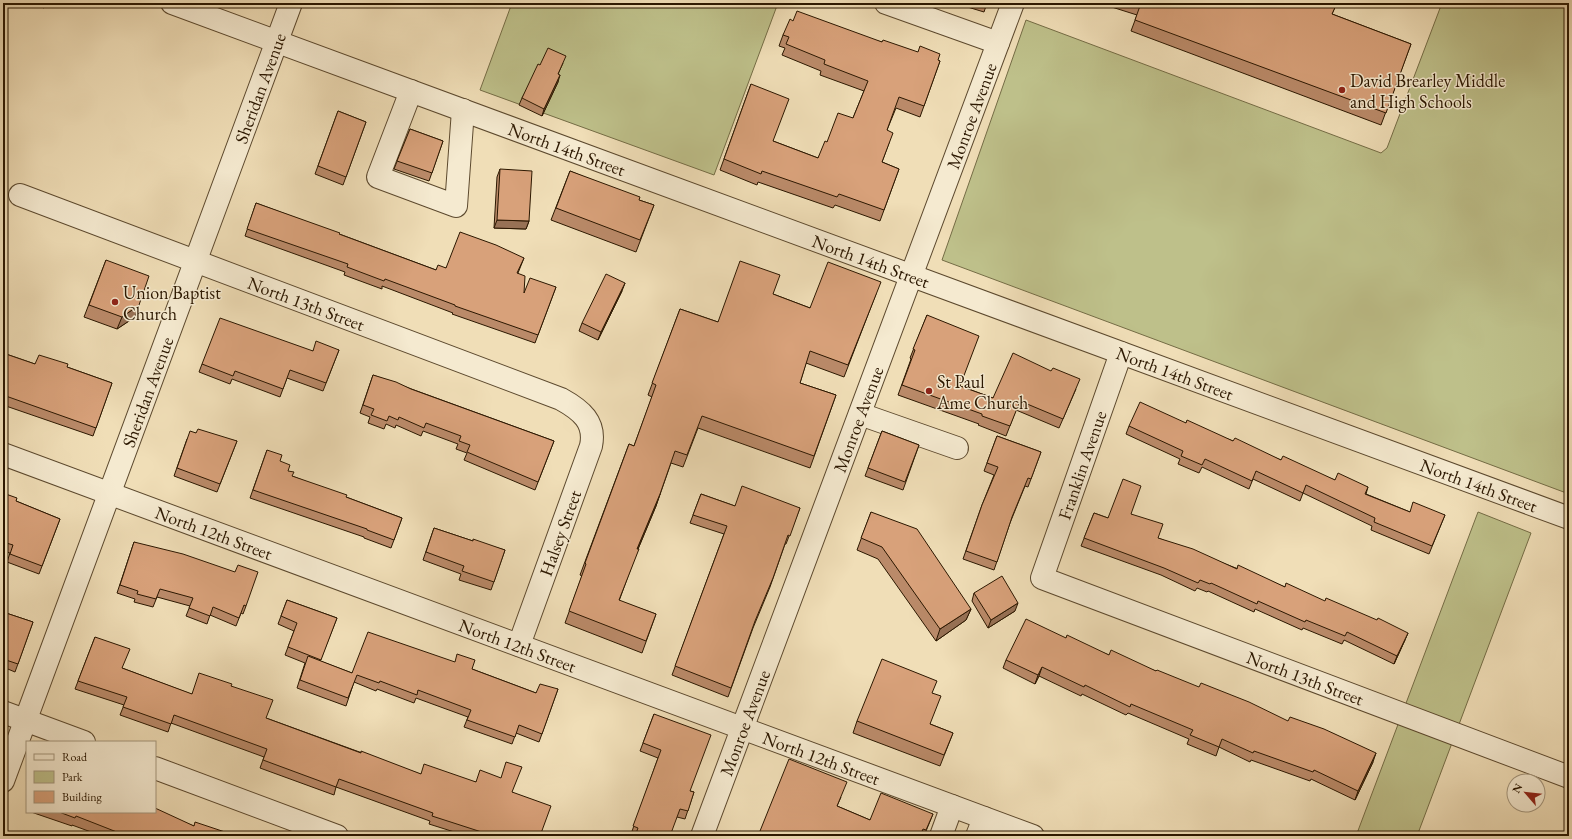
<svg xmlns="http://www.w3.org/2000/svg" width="1572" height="839" font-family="'EB Garamond',serif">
<rect width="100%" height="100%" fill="#f0deb7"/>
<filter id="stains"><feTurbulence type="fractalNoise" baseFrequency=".005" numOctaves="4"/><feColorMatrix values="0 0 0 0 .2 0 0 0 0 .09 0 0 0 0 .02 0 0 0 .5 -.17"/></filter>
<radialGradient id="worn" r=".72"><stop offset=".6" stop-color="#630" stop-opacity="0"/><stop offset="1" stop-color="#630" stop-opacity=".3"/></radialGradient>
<path fill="#bec08a" stroke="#746c45" d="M512 3H778L714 175 480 90Z
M1442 3H1569V494L942 260 1026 20 1381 153 1387 148Z
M1478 512 1531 533 1417 836H1356Z"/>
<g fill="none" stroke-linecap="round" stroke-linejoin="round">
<defs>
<g id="minor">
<path id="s1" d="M172 3 1569 518"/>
<path d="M886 3 998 43"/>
<path d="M411 91 378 177 456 206 463 110"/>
<path id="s2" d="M20 195 561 399C581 410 596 422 591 446L519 645"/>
<path id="s3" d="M1121 353 1042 578 1569 777"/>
<path d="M860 414 957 448"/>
<path id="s4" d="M3 454 1033 836"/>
<path d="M3 712 84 742"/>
<path d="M155 768 337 836"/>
<path id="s5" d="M3 781 291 3"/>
<path id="s6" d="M702 836 1013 3"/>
<path d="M941 836 952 806"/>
<path d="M977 836 984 818"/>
</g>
</defs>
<use href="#minor" stroke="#5c492e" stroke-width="24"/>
<use href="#minor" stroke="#f5ead0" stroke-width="22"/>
</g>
<path fill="#ba8a69" stroke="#2b1700" d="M33 3H46L44 8Z
M962 3H987L984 12 961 5Z
M1099 3H1337L1332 14 1411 44 1381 125 1131 31 1137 15Z
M793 21 882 42 940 61 920 117 896 108 887 130 889 143 882 162 899 169 880 221 835 205 833 208 758 182 757 185 720 170 751 84 773 141 818 158 827 142 853 118 864 91 820 75 821 71 782 55 785 48 779 46 783 35Z
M563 63 558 74V82L542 116 519 105 522 98 540 65Z
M338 111 366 122 343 185 315 174Z
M410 129 443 141 429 181 394 169Z
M500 169 529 221 526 229 494 228 497 177Z
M570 171 639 200 654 205 636 252 551 220Z
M256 203 436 270 446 268 524 258 518 273 524 293 556 287 535 343 452 314 453 313 382 286V289L344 275 345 272 245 236Z
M106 260 139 305 135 317 117 329 84 317Z
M622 291 598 340 579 331 582 323Z
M773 294 810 308 876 294 844 377 806 363 800 383 836 395 810 468 698 428 683 467 671 463 656 506 638 549 619 601 656 614 642 653 565 623 582 576 580 575 629 444 634 446 652 397 648 395 680 309 718 322Z
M927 315 960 386 993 398 1076 389 1059 428 1016 410 1006 436 978 425 979 424 898 395 911 359 910 358Z
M339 350 323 391 287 378 280 397 232 379 230 384 199 372 202 364 313 351Z
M3 353 35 364 67 367 112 383 93 436 3 405Z
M373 375 554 441 535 490 464 460 467 453 456 449 458 444 423 431 421 436 396 425 395 428 386 424 384 429 368 423 370 417 360 413Z
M1186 423 1233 441 1281 460 1335 480 1368 487 1366 494 1410 512 1445 515 1429 554 1371 530 1372 526 1303 493 1300 501 1253 479 1249 489 1202 467 1199 473 1178 464 1180 459 1126 434 1129 426Z
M882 431 919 445 903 490 865 476Z
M196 433 237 441 217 492 174 476 187 439Z
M997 436 1041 452 1028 487 1025 486 1010 523 994 570 963 559 982 505 994 475 984 471Z
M267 450 292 476 346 497 402 518 391 548 364 538V537L250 498Z
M3 493 16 501 60 519 39 574 7 562 10 553 3 551Z
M701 494 735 506 800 508 786 544H785L770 587 753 628 728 697 672 675 724 534 690 523Z
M871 512 971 609 966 620 936 641 878 559 857 550Z
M1094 513 1108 518 1131 514 1158 538 1285 587 1405 640 1394 664 1344 640 1342 644 1303 628 1302 630 1255 609 1254 612 1208 591 1207 592 1197 588 1195 591 1161 575 1081 546Z
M434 528 473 541 505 550 491 590 459 580 461 574 423 560Z
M134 542 246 606 243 614 241 613 236 626 210 615 207 624 186 616 190 606 157 597 153 607 134 602 135 599 117 593Z
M974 593 1015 611 988 628 972 601Z
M287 600 337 618 320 661 352 673 472 669 536 693 558 689 539 742 516 733 512 744 464 727 468 717 416 698 414 703 377 689 376 691 354 682 346 706 297 688 305 663 285 655 294 631 278 624Z
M3 612 33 622 15 672 3 667Z
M95 637 122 668 191 694 231 686 266 718 420 774 476 782 512 792 540 836H467L429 824 430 821 336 787 334 795 260 768 264 757 171 723 168 732 120 715 124 705 75 689Z
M1066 638 1109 655 1156 671 1373 762 1355 800 1311 779 1310 781 1251 760 1250 762 1219 747 1216 756 1187 744 1189 739 1128 713 1126 715 1082 694 1081 696 1039 676 1035 684 1003 668 1006 660Z
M932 693 930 724 953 733 940 766 853 733 857 721Z
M654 714 690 791 694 792 685 819 677 817 635 836 631 834 658 758 640 751Z
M841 797 837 806 870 820 933 814 924 836H758Z
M31 812H155L194 826 237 836H102L72 825V826Z"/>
<path fill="#977155" stroke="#2b1700" d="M560 75 558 82 542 116 544 109Z
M497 220 529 221 526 229 494 228Z
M625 283 622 291 598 340 601 332Z
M139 305 135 317 117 329 122 317Z
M660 494 656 506 633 561 637 549Z
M1018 603 1015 611 988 628 991 620Z
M971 609 966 620 936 641 940 629Z
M1408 633 1405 640 1394 664 1397 656Z
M1042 667 1039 676 1035 684 1038 675Z
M1376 753 1373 762 1355 800 1358 791Z"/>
<path fill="#d8a17a" stroke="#2b1700" d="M1139 3H1337L1332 14 1411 44 1386 113 1135 20 1141 3Z
M797 11 882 42 883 40 918 52 920 46 940 54 938 60 940 61 924 106 899 97 887 130 893 133 882 162 899 169 884 210 839 194 837 197 762 171 761 174 724 159 751 84 789 99 773 141 818 158 825 141 827 142 838 113 853 118 868 81 824 64 825 60 786 44 789 37 783 35 790 19 793 21Z
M548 48 566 56 558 74 560 75 544 109 522 98 538 64 540 65Z
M338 111 366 122 346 177 318 166Z
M410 129 443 141 432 173 397 161Z
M500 169 532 171 529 221 497 220Z
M570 171 640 197 639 200 654 205 640 240 556 208Z
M256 203 340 233 339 234 436 270 438 265 446 268 460 232 496 245 524 258 517 273 525 276 524 293 530 278 556 287 538 335 455 306V305L385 279 384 281 347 267 348 264 247 229Z
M106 260 149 276 139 305 122 317 89 305Z
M740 261 780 275 773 294 810 308 828 262 881 282 848 365 810 351 800 383 836 395 814 456 702 416 687 455 675 451 660 494 637 549H639L619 600 656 614 646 641 569 611 586 564 585 563 629 444 634 446 656 385 652 383 680 309 718 322Z
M606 274 625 283 601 332 582 323Z
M927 315 979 336 960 386 993 398 1013 353 1051 371 1053 368 1080 379 1063 419 1020 401 1010 426 982 416V414L902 385 915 350 913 349Z
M220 318 313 351 316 341 339 350 326 383 290 370 283 389 235 371 233 376 202 364Z
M3 353 35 364 39 355 68 364 67 367 112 383 96 428 3 395Z
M373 375 396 382 411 389 554 441 538 482 467 452 470 445 459 441 461 436 426 423 424 428 399 417 398 420 389 416 387 421 371 415 374 409 363 405Z
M1140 402 1186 423 1187 420 1233 441 1235 438 1281 460 1283 456 1335 480 1338 473 1368 487 1365 494 1410 512 1413 502 1445 515 1432 546 1374 522 1375 518 1306 485 1303 493 1256 471 1252 481 1205 459 1202 465 1181 456 1183 451 1129 426Z
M198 429 237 441 220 484 177 468 190 431 196 433Z
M882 431 919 445 905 482 868 468Z
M997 436 1041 452 1031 479 1028 478 1012 517 997 562 966 551 982 505 998 467 987 463Z
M267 450 282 455 280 461 290 465 288 471 294 472 292 476 347 495 346 497 402 518 394 540 367 530V529L253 490Z
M1123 479 1141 486 1131 514 1163 524 1158 538 1193 549 1237 569 1238 565 1285 587 1286 583 1325 601 1326 598 1377 620 1378 618 1408 633 1397 656 1347 632 1345 636 1306 620 1305 622 1258 601 1257 604 1211 583 1210 584 1200 580 1198 583 1164 568 1084 538 1094 513 1108 518Z
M742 486 800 508 790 536 788 535 773 578 755 621 731 688 675 666 727 526 693 515 701 494 735 506Z
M3 493 17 498 16 501 60 519 42 566 10 554 13 545 3 542Z
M871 512 917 529 971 609 940 629 882 547 861 538Z
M434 528 473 541V539L505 550 494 582 462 571 464 566 426 552Z
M134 542 183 554 235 572 238 565 258 572 246 606 244 605 239 618 213 607 210 616 189 608 193 598 160 589 156 599 137 594 138 591 120 585Z
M1002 576 1018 603 991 620 974 593Z
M3 580 5 581 3 586Z
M287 600 337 618 321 660 288 647 297 623 281 616Z
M3 612 33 622 18 664 3 659Z
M1026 619 1066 638 1067 635 1109 655 1111 650 1156 671 1157 670 1199 687 1201 683 1249 702 1288 721 1290 717 1324 729 1376 753 1358 791 1314 770 1313 772 1254 751 1253 753 1222 739 1219 747 1190 735 1193 730 1131 704 1130 707 1085 685 1084 687 1042 667 1038 675 1006 660Z
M368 632 455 662 457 654 475 660 472 669 536 693 540 684 558 689 542 734 519 725 515 737 467 720 471 710 418 690 417 695 380 681 379 683 357 675 348 698 300 680 308 656 352 673Z
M95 637 130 649 122 668 192 694 199 673 232 684 231 686 273 700 266 718 361 753V751L421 774 424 764 476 782 480 770 501 778 506 762 522 767 512 792 551 806 540 836H494L432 816 433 813 339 779 336 787 263 760 267 749 174 715 171 724 123 707 127 697 78 681Z
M882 659 937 681 932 693 941 696 930 724 953 733 944 755 857 721Z
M654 714 711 735 690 791 694 792 688 811 680 809 670 836H635L638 828 633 826 661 750 643 743Z
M789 759 847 782 837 806 870 820 881 793 933 814 926 830 923 829 920 836H758Z
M155 808 194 826 195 822 237 836H127L76 816 75 818 59 812H155Z"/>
<g fill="#8f2418" stroke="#f5ead0" stroke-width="1.5">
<circle cx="1342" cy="90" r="4"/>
<circle cx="115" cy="302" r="4"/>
<circle cx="929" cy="391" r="4"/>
</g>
<g text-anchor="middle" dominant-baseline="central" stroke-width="3" stroke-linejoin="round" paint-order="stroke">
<g font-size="18" fill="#2b1700" stroke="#f5ead0" text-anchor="start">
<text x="1350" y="80">David Brearley Middle<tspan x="1350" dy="21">and High Schools</tspan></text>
<text x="123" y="292">Union Baptist<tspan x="123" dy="21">Church</tspan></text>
<text x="937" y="381">St Paul<tspan x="937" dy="21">Ame Church</tspan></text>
</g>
<g font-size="18" fill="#2b1700" stroke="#f5ead0">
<text stroke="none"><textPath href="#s5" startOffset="739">Sheridan Avenue</textPath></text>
<text stroke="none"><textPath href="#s6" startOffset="769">Monroe Avenue</textPath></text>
<text stroke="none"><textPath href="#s1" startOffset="421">North 14th Street</textPath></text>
<text stroke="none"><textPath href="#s1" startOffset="745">North 14th Street</textPath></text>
<text stroke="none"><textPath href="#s2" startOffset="306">North 13th Street</textPath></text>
<text stroke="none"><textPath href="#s1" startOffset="1069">North 14th Street</textPath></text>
<text stroke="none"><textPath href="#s5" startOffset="415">Sheridan Avenue</textPath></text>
<text stroke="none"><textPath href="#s6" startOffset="445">Monroe Avenue</textPath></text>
<text transform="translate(1082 465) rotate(-71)">Franklin Avenue</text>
<text stroke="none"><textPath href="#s1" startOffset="1393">North 14th Street</textPath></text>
<text stroke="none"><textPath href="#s4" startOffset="225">North 12th Street</textPath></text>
<text transform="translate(560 533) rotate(-70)">Halsey Street</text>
<text stroke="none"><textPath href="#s4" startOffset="549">North 12th Street</textPath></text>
<text stroke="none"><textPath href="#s3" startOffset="520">North 13th Street</textPath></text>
<text stroke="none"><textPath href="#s6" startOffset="121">Monroe Avenue</textPath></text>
<text stroke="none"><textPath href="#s4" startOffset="873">North 12th Street</textPath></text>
</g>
</g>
<rect width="1572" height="839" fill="none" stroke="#f0deb7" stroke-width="16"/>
<rect x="4" y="4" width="1564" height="831" fill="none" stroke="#2b1700" stroke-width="2"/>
<rect x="8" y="8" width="1556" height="823" fill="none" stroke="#2b1700"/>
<rect x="26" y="741" width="130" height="72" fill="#f5ead0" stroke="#a4967d"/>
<rect x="34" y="754" width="20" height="6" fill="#f5ead0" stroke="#a4967d"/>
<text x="62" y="761" font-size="12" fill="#2b1700">Road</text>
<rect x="34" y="771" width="20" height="12" fill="#bec08a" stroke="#a4967d"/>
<text x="62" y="781" font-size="12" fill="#2b1700">Park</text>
<rect x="34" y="791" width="20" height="12" fill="#d8a17a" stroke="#a4967d"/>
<text x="62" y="801" font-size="12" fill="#2b1700">Building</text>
<g transform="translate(1526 793) rotate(298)"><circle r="19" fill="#f5ead0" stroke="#a4967d"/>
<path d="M0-3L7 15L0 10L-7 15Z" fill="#8f2418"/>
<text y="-6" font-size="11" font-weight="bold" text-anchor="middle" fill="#2b1700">N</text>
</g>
<rect width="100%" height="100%" filter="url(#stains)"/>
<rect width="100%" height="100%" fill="url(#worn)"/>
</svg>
